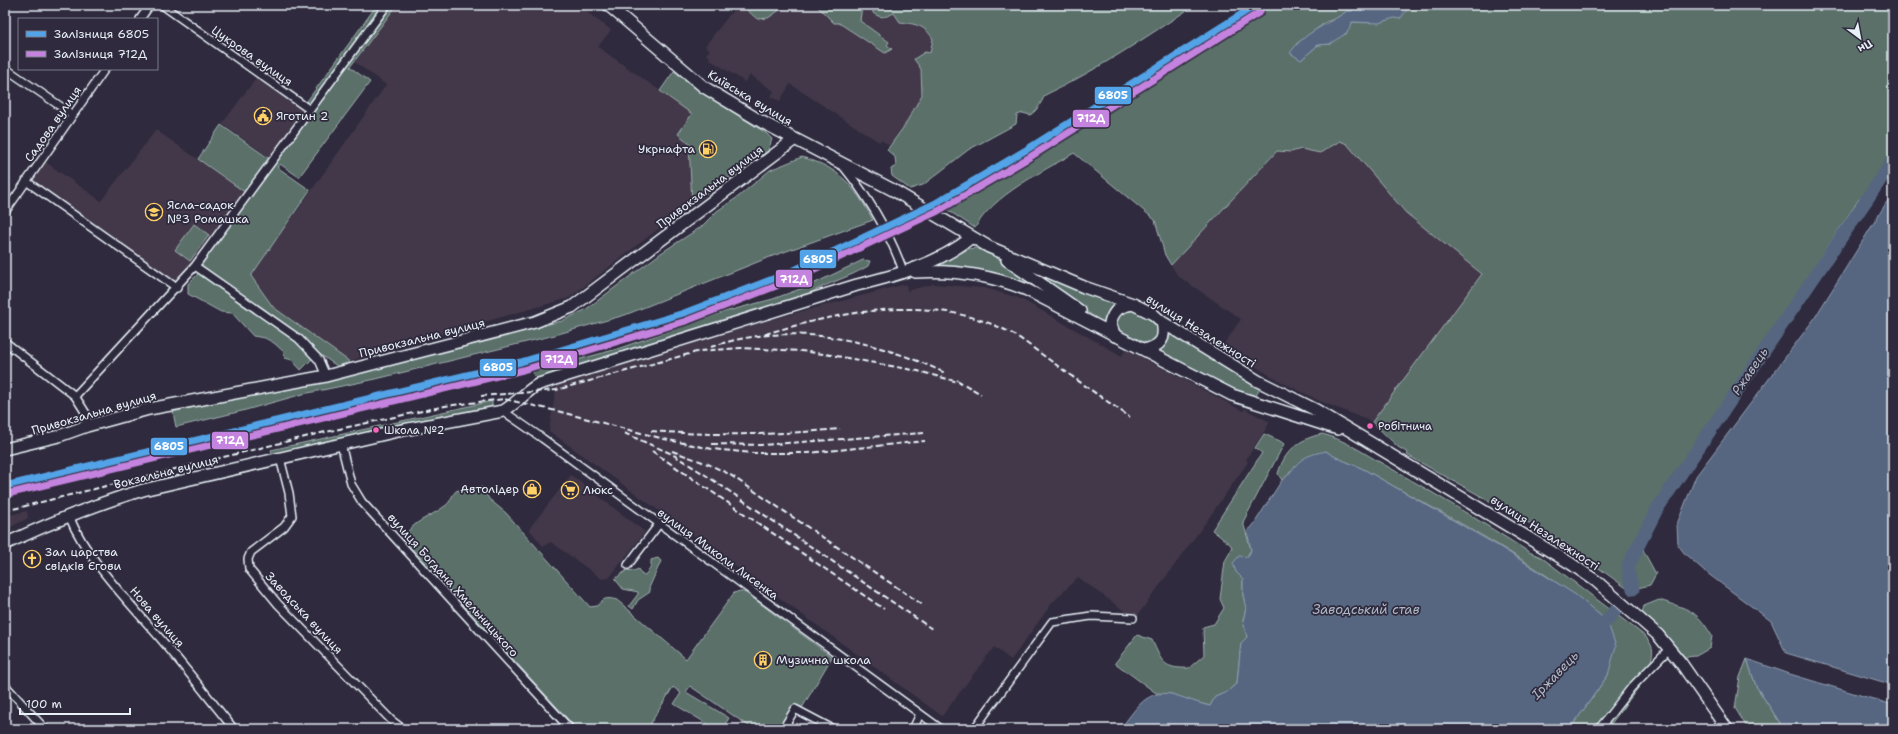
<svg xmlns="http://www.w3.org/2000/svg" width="1898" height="734" font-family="'Shantell Sans',sans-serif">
<rect width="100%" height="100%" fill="#2f2a3d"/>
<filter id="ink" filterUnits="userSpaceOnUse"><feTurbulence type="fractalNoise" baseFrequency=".025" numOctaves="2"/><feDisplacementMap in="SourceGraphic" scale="8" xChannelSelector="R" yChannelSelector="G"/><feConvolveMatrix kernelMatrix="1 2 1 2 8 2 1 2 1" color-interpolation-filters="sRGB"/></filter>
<g filter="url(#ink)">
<path fill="#43394a" d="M397 5H585L588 13 611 30 598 47 693 114 689 143 692 203 569 298 358 358 350 362 273 307 251 276 386 85 355 62Z
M737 5H875L873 8 884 18 894 13 900 22 914 24 926 29 934 39 930 53 918 65 921 69 922 95 903 128 892 143 889 145 881 140 879 142 790 84 780 101 771 97 774 91 750 75 745 82 709 59 710 57 706 54 710 50 705 46Z
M257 77 306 111 271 159 222 124Z
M156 130 246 193 197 259 175 282 31 180 44 161 101 201Z
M1340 141 1347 144 1406 213 1482 274 1372 422 1320 401 1278 380 1222 347 1241 319 1178 276 1171 265 1277 151 1291 152 1301 149 1320 153Z
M906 284 907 291 933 284 985 288 1019 298 1122 356 1126 349 1243 411 1245 409 1270 422 1246 460 1248 462 1201 529 1135 619 1078 577 1052 603 1011 660 994 647 942 716 549 431 557 383 720 333Z
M571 475 645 532 609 578 602 579 551 542 543 546 529 529Z
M27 511 28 518 5 530V516Z"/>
<path fill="#5a6f69" stroke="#a1b0b0" d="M377 5H397L350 67 370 82 299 177 280 164 277 167 310 190 251 276 273 307 350 362 337 366 318 353 301 370 292 360 285 358 284 352 274 343 265 338 253 336 232 313 221 312 188 294V284L197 275 202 264 197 259 246 193 198 159 221 125 271 160 306 111 302 108Z
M746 5H787L768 18 757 19 745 8Z
M816 5H862L860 21 889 42 887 45 892 49 885 53 839 23H834Z
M875 5H1195C1146 37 1098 70 1045 95 1041 103 1037 111 1030 115L1023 113 1017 115 1016 124 968 150 923 185 910 189 892 176 891 169 896 166 895 157 887 150 903 128 922 95 921 69 914 59 925 52 930 53 933 39C925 25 915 24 900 22L894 13C886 17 881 19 873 13V8Z
M1266 5H1355L1352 11H1347L1337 18 1326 22 1296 44 1301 60 1318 45 1330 44 1337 37 1346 34 1352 22C1376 24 1388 22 1408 8L1405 5H1893V171L1873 200 1859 199 1669 488 1641 539 1644 552 1656 574 1650 585 1629 590 1563 542 1407 455 1408 453 1398 447 1372 422 1482 274 1406 213 1347 144 1340 141 1320 153 1301 149 1291 152 1277 151 1171 265 1165 255 1155 220 1074 153C1042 172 993 195 975 228L940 205 1029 154Z
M674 71 696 89 766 133 772 139 768 151 692 203 689 143 678 134 692 114 660 91Z
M802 157C811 160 821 163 829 168 849 179 862 200 873 220L770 257 625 315 551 336 376 379 303 394 242 411 176 427 173 412 562 321 585 310 661 253 701 227 717 211 738 197 770 170Z
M194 224 209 235 190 261 175 250Z
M976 248 994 256 1081 315 1013 281 933 267 968 249Z
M863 260 870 261 868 266C850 277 830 282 812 292L537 379 533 374V370L541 367 573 361 614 350 724 312 773 299 811 285Z
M1030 272 1118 303 1110 310 1106 325Z
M1133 308C1148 317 1169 324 1151 343 1143 344 1119 334 1116 327 1114 322 1118 317 1120 312Z
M1168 330 1261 386 1255 398 1233 391 1154 352Z
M492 401V409L273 456 271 450Z
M1264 434 1280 441 1284 444 1243 522 1251 550 1236 572 1243 579V595L1246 608 1243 621 1247 637 1241 643 1237 683 1227 692 1215 697 1210 706 1198 703 1171 694 1156 693 1115 663 1137 635 1152 640C1162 662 1163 669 1189 668L1204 655 1203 627 1214 624 1224 608 1220 599 1225 561 1232 549 1231 545 1212 530 1262 453 1255 448Z
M1322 434C1344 439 1365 454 1385 465 1434 493 1482 522 1529 552L1541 557 1645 636C1659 653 1649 654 1651 671L1607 729H1570L1608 675 1607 621C1535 560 1449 518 1367 471 1354 464 1336 459 1326 451L1299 462 1287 476 1282 480 1278 474C1284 451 1299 439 1322 434Z
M482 487 489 499 506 513 590 607 597 606C604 598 606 597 617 600L686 659 734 593 740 591 746 593 832 657 802 708 794 705 780 729H753L690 686 686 692 729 718 722 729H716L674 704 681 693 673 687 647 729H577L403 539C412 521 429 518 445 506 451 502 451 496 456 491L465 488 470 491Z
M658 558 661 561 649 588 650 592 638 600 633 609 629 606 638 594V592L623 589 615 579 627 570 634 571 638 569 642 575H645L651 567V560Z
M1659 600C1688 609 1696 609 1712 636L1710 648 1696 656 1685 657 1652 621 1642 613 1644 606Z
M1747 659 1756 686 1784 729H1748L1735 708 1740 677Z"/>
<path fill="#576681" stroke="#919eb1" d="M1355 5H1405L1408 8 1400 19 1394 18 1379 23 1352 22C1351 34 1338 37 1330 44L1318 45 1301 60 1290 53C1305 31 1326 26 1347 11H1352Z
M1893 192V685L1786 653 1771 621 1707 573 1685 554 1678 545 1677 524 1696 476 1814 319Z
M1326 451C1336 459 1354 464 1367 471L1500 547 1576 595 1607 621 1616 646 1608 675 1570 729H1120C1134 712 1145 689 1171 694 1184 697 1196 703 1210 706L1215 697 1227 692 1237 683 1241 643 1247 637 1243 621 1246 608 1243 595V579L1236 572 1233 563 1239 556 1248 557 1251 550 1247 531 1252 527 1282 480C1290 475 1293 467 1300 461 1307 455 1317 453 1326 451Z
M1747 659 1790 674 1893 705V729H1784L1756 686Z"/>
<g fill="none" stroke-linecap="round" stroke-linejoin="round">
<path stroke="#576681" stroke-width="13" d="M1633 589 1629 577 1628 566 1657 509 1893 161
M1595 634 1615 611"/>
<defs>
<path id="street" d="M162 5 310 110
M140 19 150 5
M5 68 73 115
M843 166C870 199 890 234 904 273
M26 181 177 288
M5 212 105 69
M195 266 299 339 319 360 326 376
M5 342 75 396 87 415V426
M75 396 195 266 387 5
M503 411 542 438 941 729
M341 444 351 484 362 502 570 729
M280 458 289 493 292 516 284 527 251 552 248 559 249 569 278 604 391 720 403 729
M69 516C88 562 133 606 165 644 189 672 211 701 234 729
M628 565 659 524
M5 685 45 729
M783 729 795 709 833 729
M913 729 920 714
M974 729 1052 622 1091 616 1133 618
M1599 729 1631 688 1669 649"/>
<path id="secondary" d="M608 5 704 87 762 122 893 190 989 247 1084 287 1133 304 1153 314 1162 322 1258 381 1316 410 1570 563 1596 581 1658 635 1681 663 1727 729
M1007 260 1080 311
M915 272C953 270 991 275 1027 290L1232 395 1338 429
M1115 336 1110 323C1114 310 1119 306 1133 304
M1144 350C1161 346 1166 339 1162 322
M5 449 59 436 87 426 149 409 326 376 411 354 535 322 572 307 795 139
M5 544C50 523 95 504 143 490L398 431 503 411C516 404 526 391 539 384L857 285C898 275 938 264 972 237"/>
</defs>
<use href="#street" stroke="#e8f1f8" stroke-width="10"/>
<use href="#secondary" stroke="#e8f1f8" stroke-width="14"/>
<use href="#street" stroke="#2f2a3d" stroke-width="7"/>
<use href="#secondary" stroke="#2f2a3d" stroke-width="11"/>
<path stroke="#e8f1f8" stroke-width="2" stroke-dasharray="6 3" stroke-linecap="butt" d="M765 334C844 311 934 292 1011 333 1025 341 1038 352 1051 361 1077 380 1103 399 1130 417
M711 347C787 320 874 339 945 373
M957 380 981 394
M481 396 556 390 700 351 741 348 801 351 831 355 918 371 962 383
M651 431C714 436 777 435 840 429
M624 433 672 454 707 476 932 629
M712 444 761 445 924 433
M652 451 884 609
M672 451 708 464 729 474 923 605
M5 511 321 433 445 406 504 399 561 412 664 439 712 449 753 453H808L925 441"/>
<defs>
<path id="rail-1" d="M5 486 521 362 684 313 786 274 934 204 1026 150 1256 5"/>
<path id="rail-2" d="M7 494 523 370 686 321 789 281 938 211 1030 157 1260 12"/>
</defs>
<use href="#rail-1" stroke="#2f2a3d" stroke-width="10"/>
<use href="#rail-2" stroke="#2f2a3d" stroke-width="10"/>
<use href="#rail-1" stroke="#53a3e8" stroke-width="7"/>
<use href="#rail-2" stroke="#c483df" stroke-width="7"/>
</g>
</g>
<defs>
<symbol id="civic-ring" viewBox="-11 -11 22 22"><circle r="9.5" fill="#2f2a3d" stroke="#ffd166" stroke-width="1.5"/><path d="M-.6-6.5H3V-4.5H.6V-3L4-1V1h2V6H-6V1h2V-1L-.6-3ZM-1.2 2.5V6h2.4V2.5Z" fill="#ffd166"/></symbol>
<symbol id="fuel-ring" viewBox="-11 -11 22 22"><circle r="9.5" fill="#2f2a3d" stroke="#ffd166" stroke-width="1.5"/><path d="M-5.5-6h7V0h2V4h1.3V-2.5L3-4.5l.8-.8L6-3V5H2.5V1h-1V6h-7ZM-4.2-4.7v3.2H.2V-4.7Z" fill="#ffd166"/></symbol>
<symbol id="school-ring" viewBox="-11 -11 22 22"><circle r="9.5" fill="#2f2a3d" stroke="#ffd166" stroke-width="1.5"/><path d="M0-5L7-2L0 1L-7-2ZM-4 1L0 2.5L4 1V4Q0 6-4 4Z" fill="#ffd166"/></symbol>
<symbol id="shop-ring" viewBox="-11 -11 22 22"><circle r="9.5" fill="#2f2a3d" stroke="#ffd166" stroke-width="1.5"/><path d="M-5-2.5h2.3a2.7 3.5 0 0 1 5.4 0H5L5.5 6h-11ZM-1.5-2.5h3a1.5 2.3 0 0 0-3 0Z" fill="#ffd166"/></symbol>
<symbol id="supermarket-ring" viewBox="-11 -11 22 22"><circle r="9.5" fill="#2f2a3d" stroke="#ffd166" stroke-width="1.5"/><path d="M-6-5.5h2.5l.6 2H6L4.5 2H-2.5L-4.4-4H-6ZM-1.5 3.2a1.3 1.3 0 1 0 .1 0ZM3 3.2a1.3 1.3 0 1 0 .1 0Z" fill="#ffd166"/></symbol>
<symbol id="church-ring" viewBox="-11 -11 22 22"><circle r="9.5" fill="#2f2a3d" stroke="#ffd166" stroke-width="1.5"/><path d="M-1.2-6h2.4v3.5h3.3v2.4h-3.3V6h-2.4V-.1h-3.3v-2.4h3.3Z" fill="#ffd166"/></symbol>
<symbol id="building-ring" viewBox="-11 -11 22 22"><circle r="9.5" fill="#2f2a3d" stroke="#ffd166" stroke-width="1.5"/><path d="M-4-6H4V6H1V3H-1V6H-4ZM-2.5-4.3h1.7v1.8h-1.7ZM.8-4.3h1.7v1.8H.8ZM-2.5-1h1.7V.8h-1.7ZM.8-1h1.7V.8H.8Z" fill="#ffd166"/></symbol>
</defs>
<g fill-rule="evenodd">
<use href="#civic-ring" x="253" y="106" width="20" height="20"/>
<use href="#fuel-ring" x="698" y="139" width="20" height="20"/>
<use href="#school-ring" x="144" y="202" width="20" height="20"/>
<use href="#shop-ring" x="522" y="479" width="20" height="20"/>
<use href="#supermarket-ring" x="560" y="480" width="20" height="20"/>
<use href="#church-ring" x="22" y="549" width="20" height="20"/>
<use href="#building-ring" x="753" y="650" width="20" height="20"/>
</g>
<g fill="#fa66b7" stroke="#2f2a3d" stroke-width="1.5">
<circle cx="1370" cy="426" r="3.5"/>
<circle cx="376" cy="430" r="3.5"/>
</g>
<g text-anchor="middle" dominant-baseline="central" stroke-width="3.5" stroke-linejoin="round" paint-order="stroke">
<g font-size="11" fill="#e8f1f8" stroke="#2f2a3d" text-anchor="start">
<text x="1378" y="426">Робітнича</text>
<text x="384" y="430">Школа №2</text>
</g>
<g font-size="12" fill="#e8f1f8" stroke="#2f2a3d">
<text transform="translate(252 56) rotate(35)">Цукрова вулиця</text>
<text transform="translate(750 98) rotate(31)">Київська вулиця</text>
<text transform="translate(53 124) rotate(-55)">Садова вулиця</text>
<text transform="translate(710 187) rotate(-37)">Привокзальна вулиця</text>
<text transform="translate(1201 331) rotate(32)">вулиця Незалежності</text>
<text transform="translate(422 338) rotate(-14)">Привокзальна вулиця</text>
<text transform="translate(94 413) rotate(-16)">Привокзальна вулиця</text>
<text transform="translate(166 472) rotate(-14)">Вокзальна вулиця</text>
<text transform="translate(1545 533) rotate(33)">вулиця Незалежності</text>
<text transform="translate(718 554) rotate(36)">вулиця Миколи Лисенка</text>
<text transform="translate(453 585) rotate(48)">вулиця Богдана Хмельницького</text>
<text transform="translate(304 613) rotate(47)">Заводська вулиця</text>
<text transform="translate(157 617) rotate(49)">Нова вулиця</text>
</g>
<g font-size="12" fill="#e8f1f8" stroke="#2f2a3d" text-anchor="start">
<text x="276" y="116">Яготин 2</text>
<text x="695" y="149" text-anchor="end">Укрнафта</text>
<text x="167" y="205">Ясла-садок<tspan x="167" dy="14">№3 Ромашка</tspan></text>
<text x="519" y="489" text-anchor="end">Автолідер</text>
<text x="583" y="490">Люкс</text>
<text x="45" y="552">Зал царства<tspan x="45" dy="14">свідків Єгови</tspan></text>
<text x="776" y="660">Музична школа</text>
</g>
<g font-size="13" font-style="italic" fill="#aeb9c8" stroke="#2f2a3d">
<text transform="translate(1750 371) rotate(-56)">Ржавець</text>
<text x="1366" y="609">Заводський став</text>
<text transform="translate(1555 675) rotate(-46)">Іржавець</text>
</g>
</g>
<g stroke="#2f2a3d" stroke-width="1.5">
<rect x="1094" y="86" width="38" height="19" rx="4" fill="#53a3e8"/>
<rect x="1072" y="109" width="38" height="19" rx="4" fill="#c483df"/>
<rect x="799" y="249" width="38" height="20" rx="4" fill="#53a3e8"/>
<rect x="775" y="269" width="38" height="19" rx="4" fill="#c483df"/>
<rect x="540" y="350" width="38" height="19" rx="4" fill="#c483df"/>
<rect x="479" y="358" width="38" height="19" rx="4" fill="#53a3e8"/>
<rect x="211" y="431" width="38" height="19" rx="4" fill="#c483df"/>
<rect x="150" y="437" width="38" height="19" rx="4" fill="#53a3e8"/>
</g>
<g font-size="11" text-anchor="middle" font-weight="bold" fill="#fff">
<text x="1113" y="99">6805</text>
<text x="1091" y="122">712Д</text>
<text x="818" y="263">6805</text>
<text x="794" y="283">712Д</text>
<text x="559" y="363">712Д</text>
<text x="498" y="371">6805</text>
<text x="230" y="444">712Д</text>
<text x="169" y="450">6805</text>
</g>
<rect width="1898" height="734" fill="none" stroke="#2f2a3d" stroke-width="20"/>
<rect x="10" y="10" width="1878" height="714" fill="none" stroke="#e8f1f8" stroke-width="1.5" filter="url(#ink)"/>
<rect x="18" y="18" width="140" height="52" fill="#2f2a3d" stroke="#797a88"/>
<rect x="26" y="31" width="20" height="6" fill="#53a3e8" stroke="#797a88"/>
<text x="54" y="38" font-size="12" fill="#e8f1f8">Залізниця 6805</text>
<rect x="26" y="51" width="20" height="6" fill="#c483df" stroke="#797a88"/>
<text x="54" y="58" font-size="12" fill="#e8f1f8">Залізниця 712Д</text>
<g transform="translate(1860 38) rotate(148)" stroke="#2f2a3d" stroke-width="3" paint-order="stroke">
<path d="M0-3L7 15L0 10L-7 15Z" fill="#e8f1f8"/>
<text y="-6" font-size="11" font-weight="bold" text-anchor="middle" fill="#e8f1f8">Пн</text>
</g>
<path d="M20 708v6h110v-6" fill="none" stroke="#e8f1f8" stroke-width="2"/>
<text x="26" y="708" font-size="12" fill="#e8f1f8" stroke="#2f2a3d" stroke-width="3" paint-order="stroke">100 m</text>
</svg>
